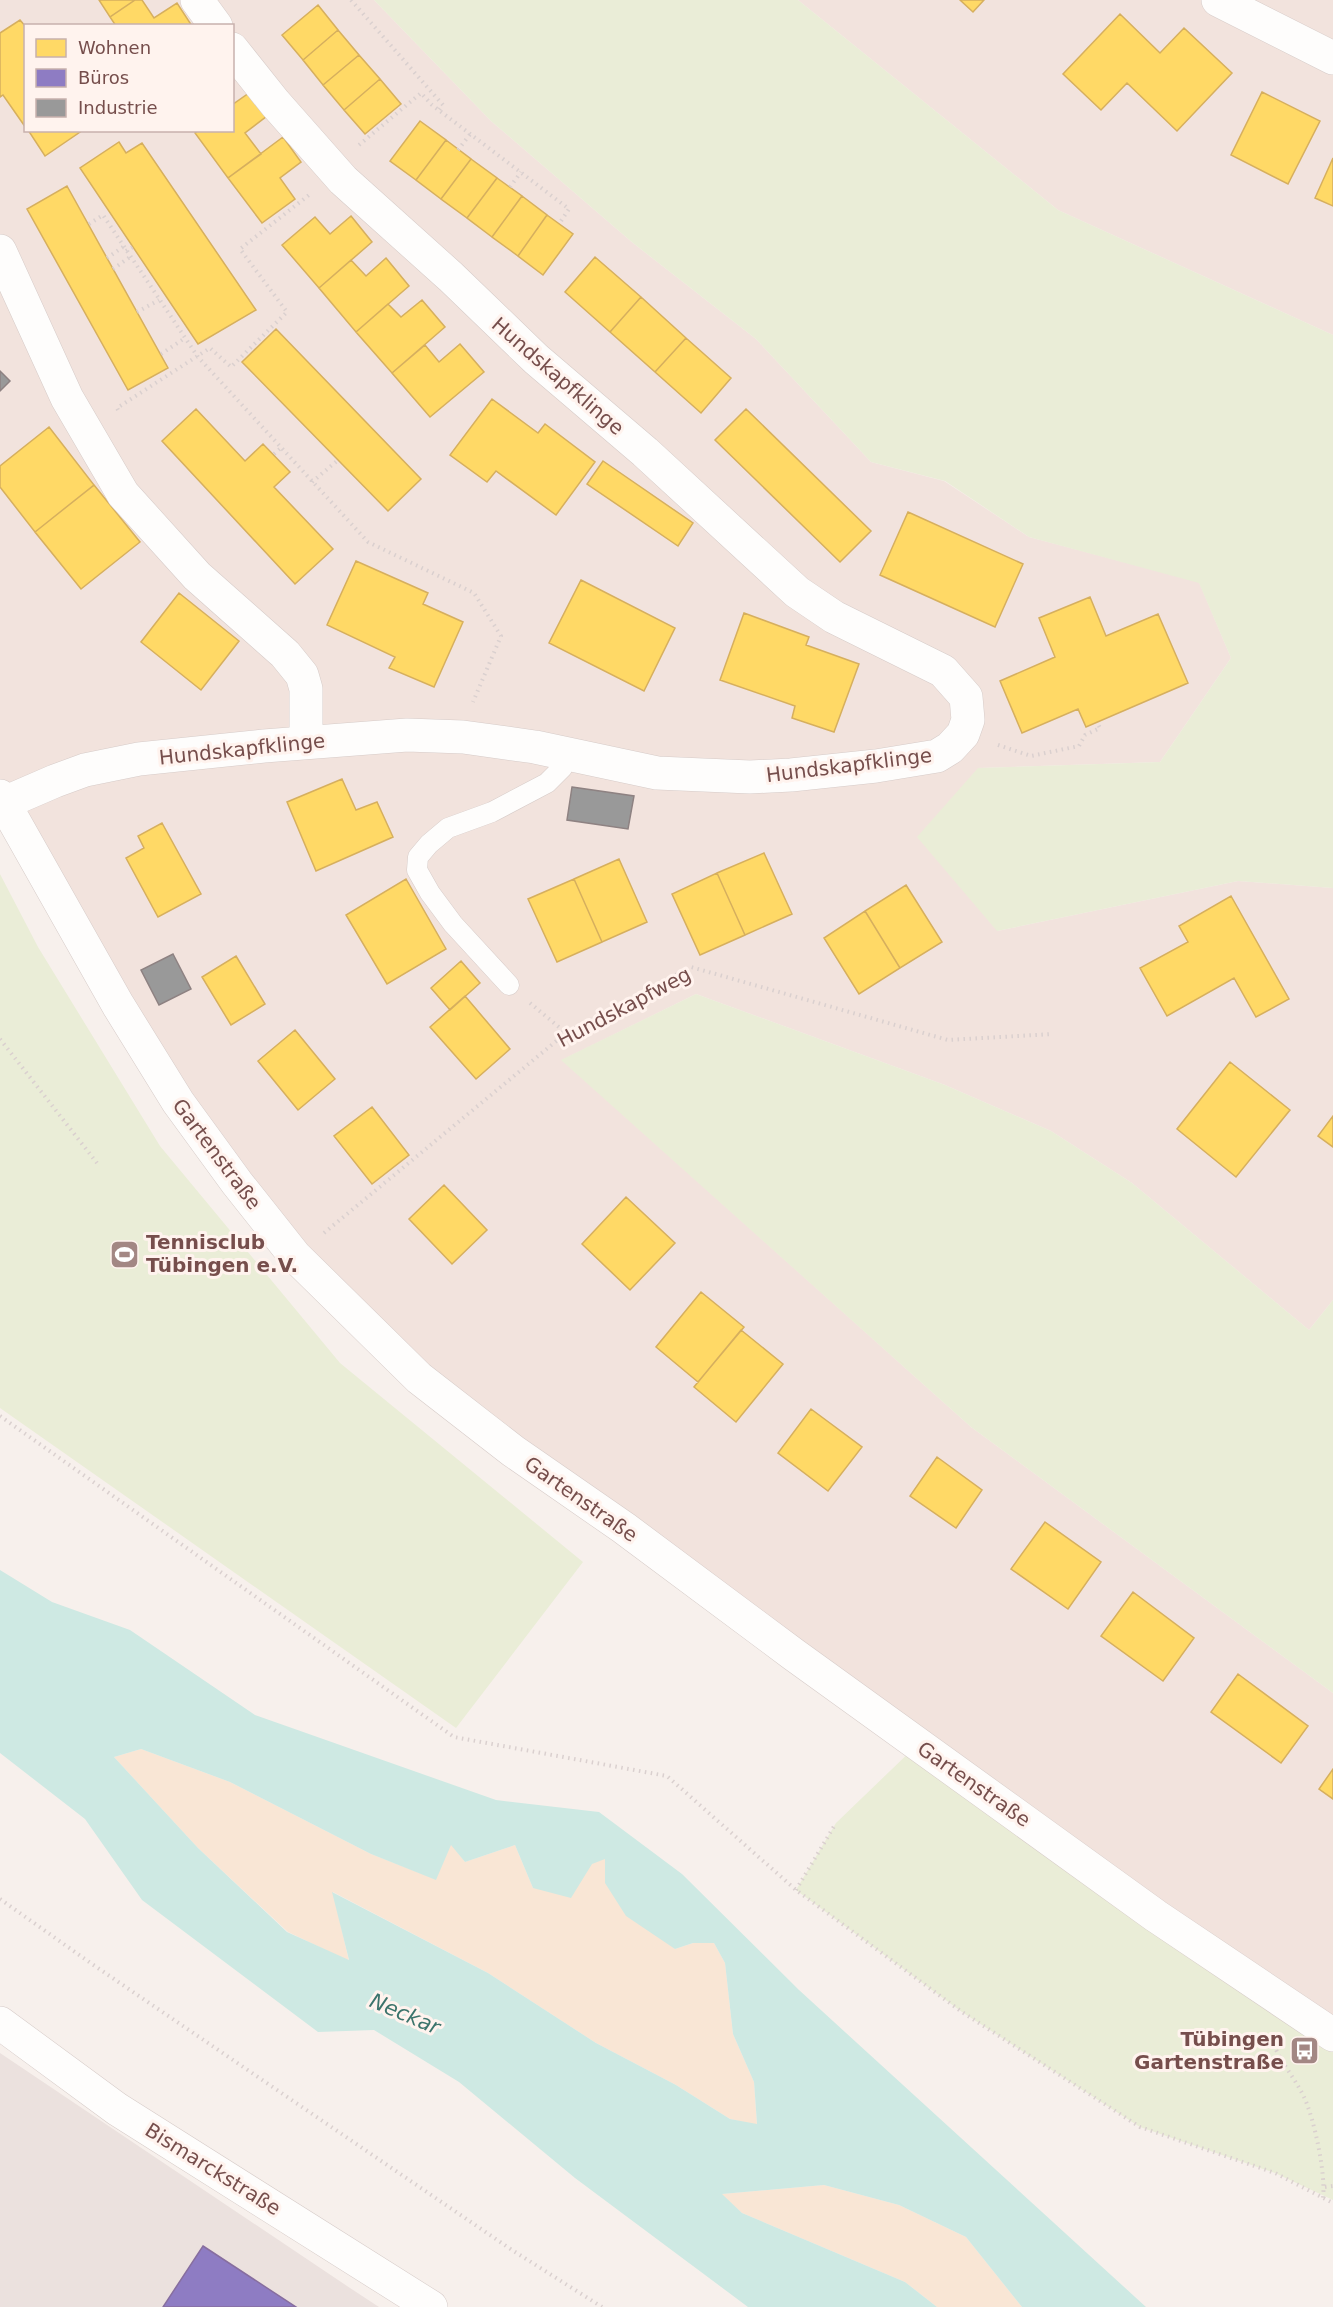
<svg xmlns="http://www.w3.org/2000/svg" width="1333" height="2307" font-family="'DejaVu Sans',sans-serif">
<rect width="100%" height="100%" fill="#f7f0ec"/>
<path fill="#f2e3dd" fill-rule="evenodd" d="M0 0H374L491 121 633 243 756 339 871 462 944 481 1029 537 1199 582 1231 658 1160 762 978 768 997 931 1238 881 1333 888V1300L1309 1330 1132 1183 1051 1131 945 1085 696 994 562 1060 971 1427 1333 1693V2035L624 1528 295 1256 0 796ZM26 26H232V130H26Z
M798 0H1333V335L1058 210Z"/>
<path fill="#ebe1de" d="M0 2053 350 2288 379 2307H0Z"/>
<path fill="#eaedd7" d="M374 0H798L1058 210 1333 335V888L1238 881 997 931 917 837 978 768 1160 762 1231 658 1199 583 1029 537 945 481 871 462 756 339 633 243 491 121Z
M0 874 38 947 160 1146 340 1363 583 1562 456 1728 0 1408Z
M696 994 945 1085 1051 1131 1132 1183 1309 1330 1333 1300V1693L971 1427 561 1060Z
M918 1744 1333 2035V2200L1275 2173 1140 2127 962 2012 796 1890 836 1823Z"/>
<path fill="#f9e6d5" d="M141 1749 230 1782 371 1854 435 1879 451 1844 465 1862 515 1845 533 1888 605 1858 675 1949 693 1943H714L725 1963 733 2034 754 2082 757 2125 730 2119 676 2085 596 2043 488 1973 333 1892 349 1961 288 1932 198 1848 114 1757Z
M824 2185 899 2205 966 2237 1022 2307H937L905 2282 742 2213 721 2194Z"/>
<path fill="#cee9e3" fill-rule="evenodd" d="M0 1570 52 1602 130 1630 255 1715 496 1800 599 1812 682 1874 799 1990 1146 2307H1022L966 2237 899 2205 824 2185 722 2194 742 2213 905 2282 937 2307H748L575 2178 459 2082 374 2030 318 2032 142 1900 85 1819 0 1753ZM141 1749 230 1782 371 1854 436 1880 451 1845 465 1862 515 1845 533 1888 571 1898 592 1864 605 1859V1883L626 1916 675 1949 693 1943H714L725 1963 733 2034 754 2082 757 2124 730 2119 676 2085 596 2043 488 1973 332 1892 349 1960 287 1932 198 1848 114 1757Z"/>
<path fill="#ffd966" stroke="#d6af5e" stroke-width="1.5" d="M99 0H135L110 17Z
M135 0H142L154 18 177 3 192 26H116L110 17Z
M960 0H984L973 12Z
M318 5 338 30 303 60 282 35Z
M1120 14 1160 53 1184 28 1232 73 1177 131 1127 83 1101 110 1063 74Z
M20 20 26 27V128L3 95 0 97V33Z
M338 30 359 55 323 85 303 60Z
M359 55 380 79 344 110 323 85Z
M380 79 401 104 365 134 344 110Z
M1262 92 1320 121 1288 184 1231 155Z
M249 93 267 116 245 133 261 154 228 178 195 133 199 130H232V105Z
M420 121 446 140 416 180 390 161Z
M28 130H83L45 156Z
M283 137 301 162 280 178 295 199 262 223 228 178Z
M446 140 471 159 441 199 416 180Z
M119 142 126 153 142 143 256 310 198 344 80 168Z
M1333 158V206L1315 198Z
M471 159 497 178 467 218 441 199Z
M497 178 522 196 492 237 467 218Z
M67 186 168 368 128 390 27 209Z
M522 196 547 215 518 256 492 237Z
M547 215 573 234 543 275 518 256Z
M351 216 372 242 319 288 282 245 315 217 330 234Z
M595 257 641 297 610 332 565 292Z
M386 258 409 286 356 332 319 288 351 260 366 276Z
M641 297 686 338 655 372 610 332Z
M422 300 445 327 392 373 356 332 388 304 401 317Z
M276 329 421 479 388 511 242 362Z
M686 338 731 378 701 413 655 372Z
M460 344 484 372 430 417 392 373 425 345 439 362Z
M492 399 538 433 545 424 595 462 556 515 496 471 487 482 450 455Z
M196 409 245 461 263 444 290 472 274 487 333 549 295 584 162 441Z
M746 409 871 531 840 562 715 440Z
M49 427 94 485 35 532 0 487V466Z
M603 461 693 523 678 546 587 484Z
M94 485 140 542 81 589 35 532Z
M908 512 1023 564 995 627 880 575Z
M356 561 428 593 423 604 463 622 434 687 389 668 395 657 327 625Z
M581 580 675 628 644 691 549 643Z
M179 593 239 641 201 690 141 642Z
M1090 597 1106 636 1158 614 1188 683 1086 727 1078 709 1022 733 1000 681 1055 657 1039 618Z
M744 613 809 637 806 645 859 664 834 732 792 718 795 706 720 680Z
M342 779 356 810 377 802 393 837 316 871 287 802Z
M162 823 201 894 158 917 126 858 144 848 138 836Z
M764 853 792 914 745 935 717 873Z
M619 859 647 922 602 942 574 879Z
M717 873 745 935 700 955 672 894Z
M406 879 446 949 387 984 346 915Z
M574 879 602 942 557 962 528 899Z
M906 885 942 942 900 968 865 911Z
M1231 896 1289 999 1256 1017 1234 978 1167 1016 1140 968 1188 942 1179 926Z
M865 911 900 968 859 994 824 938Z
M236 956 265 1004 231 1025 202 977Z
M461 961 480 983 450 1010 431 988Z
M465 996 510 1049 476 1079 430 1027Z
M295 1030 335 1079 298 1110 258 1061Z
M1230 1062 1290 1110 1236 1177 1177 1129Z
M372 1107 409 1155 372 1184 334 1136Z
M1333 1116V1147L1318 1136Z
M444 1185 487 1230 452 1264 409 1219Z
M626 1197 675 1243 630 1290 582 1244Z
M701 1292 744 1327 698 1382 656 1347Z
M741 1330 783 1364 736 1422 694 1387Z
M811 1409 862 1447 828 1491 778 1453Z
M937 1457 982 1490 956 1528 910 1496Z
M1045 1522 1101 1562 1068 1609 1011 1569Z
M1133 1592 1194 1638 1163 1681 1101 1636Z
M1238 1674 1308 1726 1281 1763 1211 1712Z
M1333 1769V1799L1319 1789Z"/>
<path fill="#8e7cc3" stroke="#876e9f" stroke-width="1.5" d="M203 2246 296 2307H163Z"/>
<path fill="#999" stroke="#8e8282" stroke-width="1.5" d="M0 371 10 381 0 391Z
M572 787 634 796 628 829 567 820Z
M173 954 191 989 159 1005 141 970Z"/>
<g fill="none" stroke-linecap="round" stroke-linejoin="round">
<defs>
<path id="lane" d="M509 985 453 924 430 893 417 870 418 857 429 844 448 828 492 812 547 783 562 768 570 753"/>
<path id="street" d="M197 0 216 26
M1218 0 1333 58
M0 251 67 398 123 494 197 576 285 654 302 675 306 689V742
M0 796 118 1005 178 1102 237 1183 295 1256 419 1378 513 1451 624 1528 793 1654 1156 1916 1333 2035
M4 803 55 781 85 770 139 759 264 746 407 735 463 737 535 747 657 773 750 777 791 775 876 766 937 756 950 748 963 734 968 720 966 697 943 671 834 617 797 592 645 452 536 359 451 277 343 180 275 103 232 49
M0 2023 117 2109 431 2307"/>
</defs>
<use href="#lane" stroke="#d6cbc8" stroke-width="21"/>
<use href="#street" stroke="#d6cbc8" stroke-width="34"/>
<path stroke="#dad0cf" stroke-width="4" stroke-dasharray="1.5 4.5" stroke-linecap="butt" d="M351 0 443 105 439 110
M359 145 421 93 432 105 569 209 559 224
M458 150 471 133
M510 187 521 172
M89 224 103 215 198 357 368 542 474 593 501 636 473 702
M126 251 133 247
M107 258 123 247
M113 269 130 257
M137 312 159 300
M161 354 185 338
M118 410 117 408 210 348 231 367 287 312 240 249 309 195
M274 454 281 448
M312 482 338 460
M998 745 1031 756 1079 746 1085 735 1100 728 1097 722
M530 1003 566 1033
M0 1039 97 1163
M324 1233 566 1033 691 967 948 1040 1053 1034
M0 1416 454 1737 667 1776 796 1890 962 2012 1140 2127 1275 2173 1333 2203
M796 1890 836 1823
M0 1899 92 1964 512 2250 602 2307
M1272 2039C1278 2060 1294 2076 1304 2097 1314 2118 1326 2174 1323 2198
M1325 2187 1333 2186"/>
<use href="#lane" stroke="#fefdfc" stroke-width="20"/>
<use href="#street" stroke="#fefdfc" stroke-width="33"/>
</g>
<defs>
<symbol id="stadium-square" viewBox="-11 -11 22 22"><rect x="-9" y="-9" width="18" height="18" rx="4" fill="#a38784" stroke="#fff3ee"/><path d="M0-5a6.5 5 0 1 0 0 10a6.5 5 0 1 0 0-10ZM-3.5-1.8h7v3.6h-7Z" fill="#fff"/></symbol>
<symbol id="bus-square" viewBox="-11 -11 22 22"><rect x="-9" y="-9" width="18" height="18" rx="4" fill="#a38784" stroke="#fff3ee"/><path d="M-5-6H5V4H4V6H2V4H-2V6H-4V4H-5ZM-3.5-4V0h7V-4ZM-3.5 1.2v1.5H-2V1.2ZM2 1.2v1.5H3.5V1.2Z" fill="#fff"/></symbol>
</defs>
<g fill-rule="evenodd">
<use href="#stadium-square" x="108" y="1238" width="33" height="33"/>
<use href="#bus-square" x="1288" y="2034" width="33" height="33"/>
</g>
<g text-anchor="middle" dominant-baseline="central" stroke-width="6" stroke-linejoin="round" paint-order="stroke">
<g font-size="20" fill="#764e4c" stroke="#fff3ee">
<text transform="translate(558 376) rotate(41)">Hundskapfklinge</text>
<text transform="translate(242 749) rotate(-6)">Hundskapfklinge</text>
<text transform="translate(849 765) rotate(-7)">Hundskapfklinge</text>
<text transform="translate(624 1007) rotate(-28)">Hundskapfweg</text>
<text transform="translate(217 1154) rotate(53)">Gartenstraße</text>
<text transform="translate(581 1499) rotate(35)">Gartenstraße</text>
<text transform="translate(974 1784) rotate(35)">Gartenstraße</text>
<text transform="translate(213 2169) rotate(32)">Bismarckstraße</text>
</g>
<g font-size="20" font-weight="bold" fill="#764e4c" stroke="#fff3ee" text-anchor="start">
<text x="146" y="1242">Tennisclub<tspan x="146" dy="23">Tübingen e.V.</tspan></text>
<text x="1284" y="2039" text-anchor="end">Tübingen<tspan x="1284" dy="23">Gartenstraße</tspan></text>
</g>
<g font-size="21" font-style="italic" fill="#3c746c" stroke="#fff3ee">
<text transform="translate(405 2014) rotate(23)">Neckar</text>
</g>
</g>
<rect x="24" y="24" width="210" height="108" fill="#fff3ee" stroke="#c8b1ad" stroke-width="1.5"/>
<rect x="36" y="39" width="30" height="18" fill="#ffd966" stroke="#c8b1ad" stroke-width="1.5"/>
<text x="78" y="54" font-size="18" fill="#764e4c">Wohnen</text>
<rect x="36" y="69" width="30" height="18" fill="#8e7cc3" stroke="#c8b1ad" stroke-width="1.5"/>
<text x="78" y="84" font-size="18" fill="#764e4c">Büros</text>
<rect x="36" y="99" width="30" height="18" fill="#999999" stroke="#c8b1ad" stroke-width="1.5"/>
<text x="78" y="114" font-size="18" fill="#764e4c">Industrie</text>
</svg>
